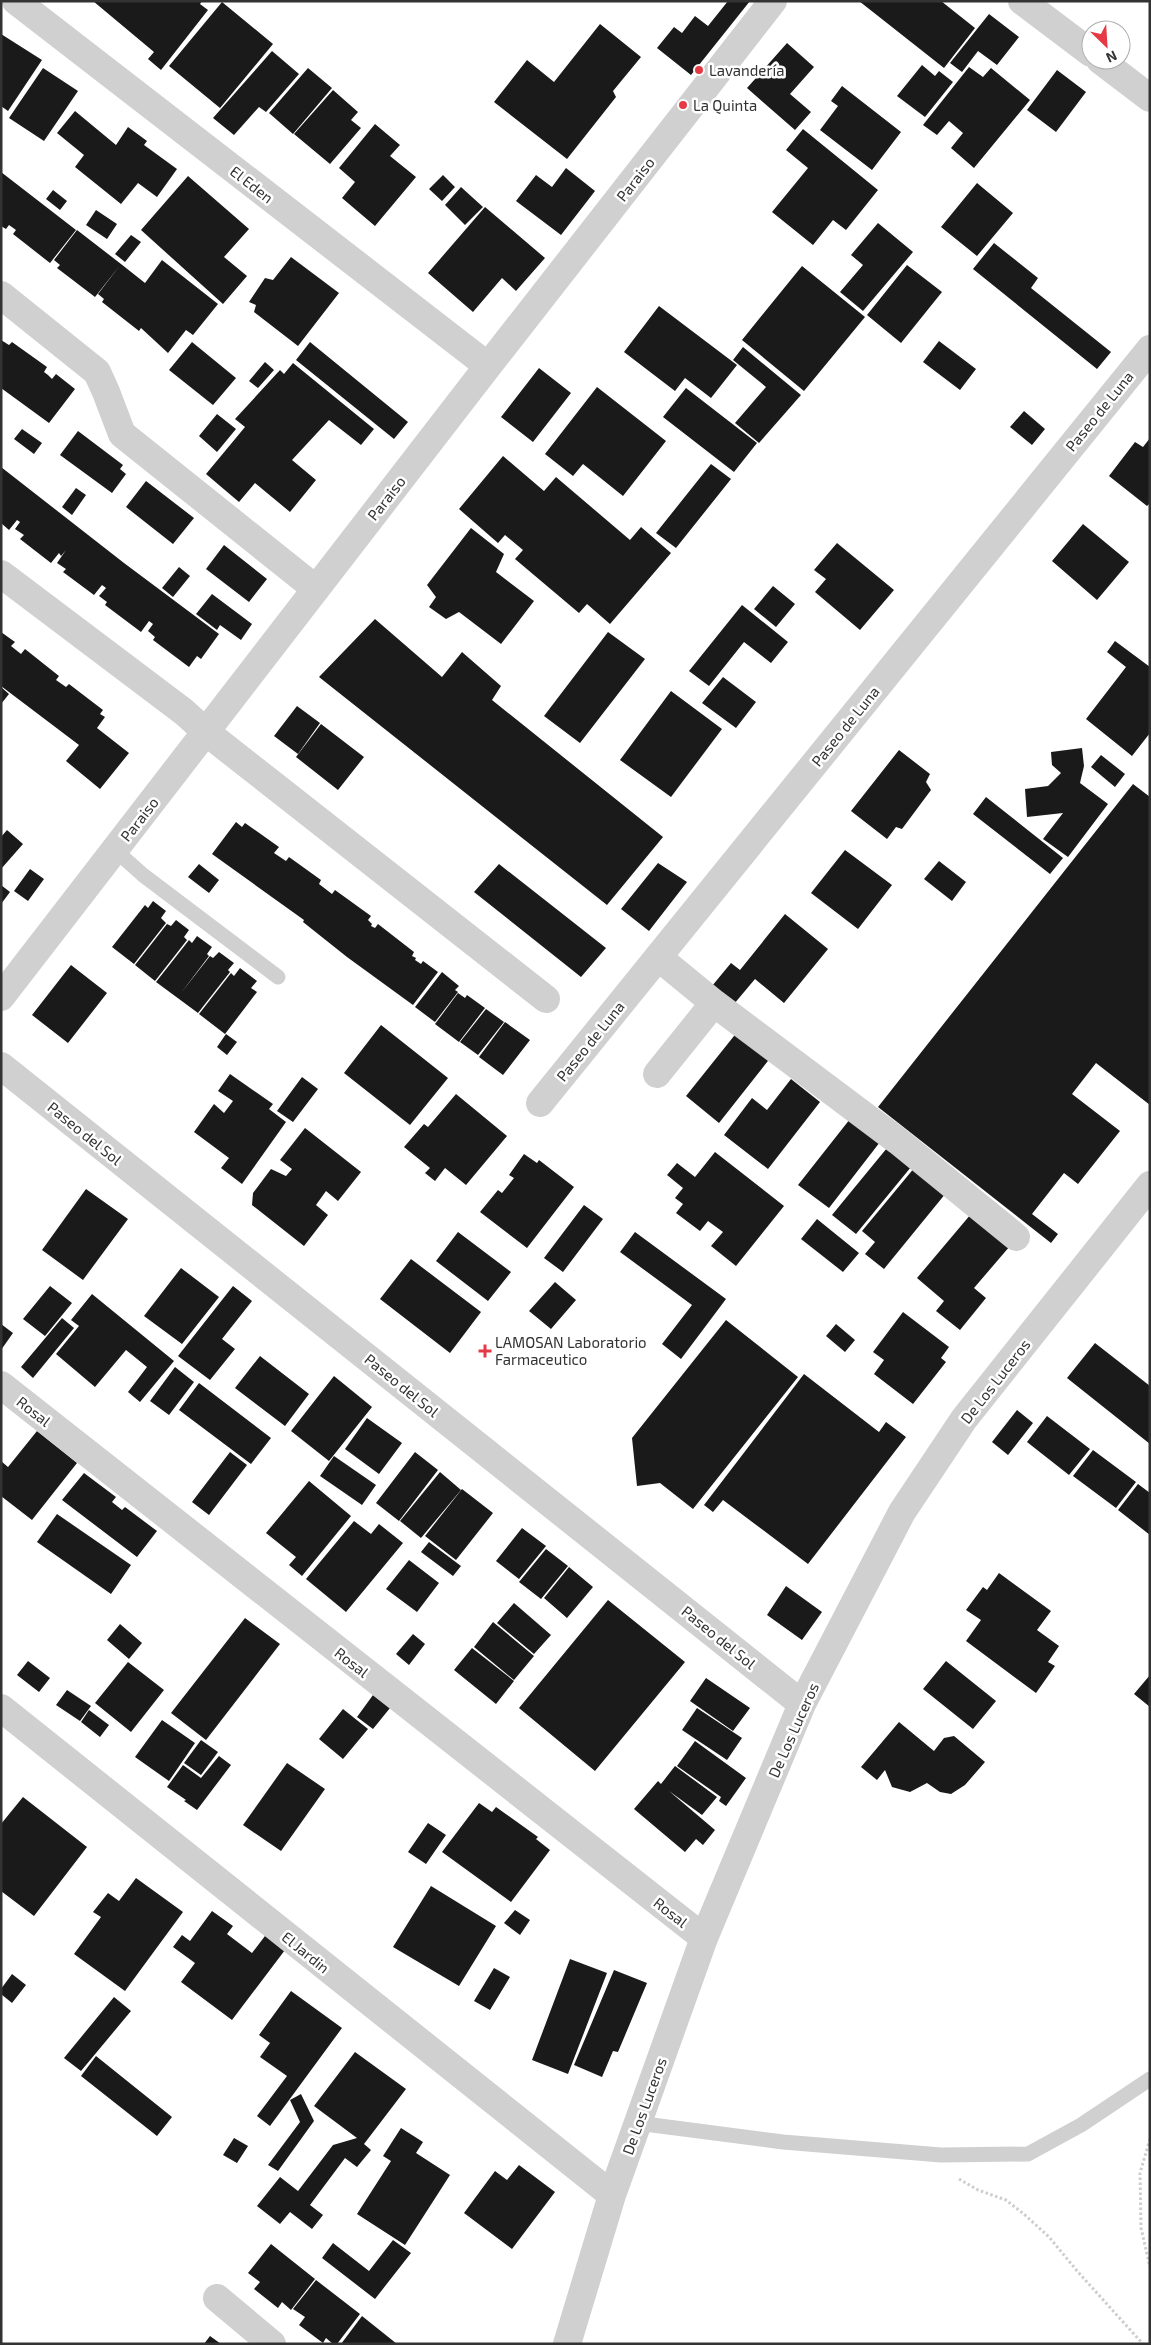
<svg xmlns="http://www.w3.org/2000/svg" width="1151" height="2345" font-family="'Exo 2',sans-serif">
<rect width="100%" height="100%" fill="#fff"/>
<path fill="#1a1a1a" d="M93 1H202L200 4 208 10 161 70 148 59 154 52Z
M728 1H750L691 75 657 48 674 27 682 33 695 16 708 26Z
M859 1H941L975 28 944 68Z
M222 2 273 44 220 108 169 66Z
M989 14 1019 37 997 65 978 51 962 72 950 63Z
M600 24 641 57 613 91 616 97 567 159 494 102 527 60 554 82Z
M1 34 42 60 8 111 1 106Z
M787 43 814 67 790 94 811 112 795 130 747 88Z
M272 51 299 74 266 112 259 107 234 135 213 118Z
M922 65 935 76 939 71 953 82 925 117 897 96Z
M969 67 983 77 991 68 1030 100 974 168 951 148 963 133 949 121 937 135 923 125Z
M43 68 78 91 44 141 9 118Z
M308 68 332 88 293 134 269 113Z
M1057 70 1086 92 1056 132 1027 110Z
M842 86 901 132 872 170 820 130 838 106 831 101Z
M333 90 358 112 351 120 361 128 330 164 294 134Z
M75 111 116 145 128 127 147 141 144 145 177 169 157 197 138 183 121 204 75 167 84 155 57 133Z
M375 124 400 145 390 156 416 177 375 226 342 198 355 182 339 168Z
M803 129 878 190 846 230 833 220 813 245 772 212 808 168 786 150Z
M566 168 595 191 561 235 516 201 536 175 552 187Z
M1 172 76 230 50 263 13 234 16 230 9 225 6 229 1 226Z
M443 175 455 187 442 201 429 189Z
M188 176 249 229 224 257 247 276 223 304 141 230Z
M977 183 1013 213 977 256 941 227Z
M461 187 483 207 465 225 445 205Z
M53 190 67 201 60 210 46 199Z
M485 207 545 258 516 291 502 278 473 312 428 273Z
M96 210 117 224 107 239 86 225Z
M878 223 913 252 863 311 840 292 863 265 851 255Z
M77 230 121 264 95 297 57 268 60 265 54 260Z
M131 235 141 242 125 262 115 254Z
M994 243 1038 278 1031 288 1111 352 1097 369 973 269Z
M291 257 339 293 298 346 254 312 256 305 249 302 265 278 273 280Z
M162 260 218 304 193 335 186 330 168 353 141 328 139 331 102 302 104 299 98 294 121 264 145 283Z
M907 265 942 292 901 343 867 315Z
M802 266 865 317 804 391 742 340Z
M659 306 737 365 711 398 685 378 675 391 624 352Z
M1 340 9 345 12 342 47 367 44 372 48 375 52 379 56 374 75 389 49 423 1 388Z
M939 341 976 369 960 390 923 362Z
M192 342 236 378 213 405 169 370Z
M310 342 408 422 394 439 296 360Z
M743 347 801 395 759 443 735 423 766 387 733 360Z
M265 362 274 370 258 388 249 381Z
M293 363 374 429 361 445 329 420 292 460 316 480 290 512 255 483 239 502 206 474 245 427 235 419 280 370 284 374Z
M539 368 571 393 533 442 501 417Z
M597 387 666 441 623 496 583 464 573 476 545 454Z
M686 388 757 443 734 472 663 417Z
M1024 411 1045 429 1032 445 1010 427Z
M217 414 236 429 217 452 199 436Z
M22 429 42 443 34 454 14 439Z
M78 431 123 465 120 469 126 474 112 493 60 455Z
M1150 438V503L1147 506 1109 476 1135 442 1143 447Z
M503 456 544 491 556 477 630 540 641 527 671 553 610 624 587 604 579 613 515 559 523 550 505 535 498 543 459 509Z
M711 464 731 479 676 548 656 533Z
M1 467 124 563 219 634 201 659 197 656 189 667 153 640 155 637 148 631 153 624 149 621 141 632 105 605 107 602 99 596 106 588 102 585 94 595 63 572 66 569 57 563 66 550 61 556 59 553 51 563 20 539 24 535 15 529 20 522 17 520 9 530 1 523Z
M146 481 194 518 173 544 126 507Z
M76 488 86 495 72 515 62 507Z
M1083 524 1129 562 1097 600 1052 561Z
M471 528 504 554 496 572 534 601 501 644 459 612 446 619 429 607 436 597 427 585Z
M837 543 894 590 860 630 815 592 826 579 814 570Z
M224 545 267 579 249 602 206 569Z
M179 567 190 576 173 597 162 588Z
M773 586 795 604 776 627 754 609Z
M212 594 252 624 241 640 220 625 217 630 196 614Z
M742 605 788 642 771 663 744 642 709 686 689 671Z
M375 619 442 677 462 652 501 686 492 700 663 837 607 905 319 677Z
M1 632 15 642 11 646 21 654 25 649 59 676 56 680 66 687 69 684 103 710 100 714 105 717 97 728 129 753 100 789 66 761 79 745 1 686Z
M608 632 645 659 580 743 544 716Z
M1115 641 1150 667V733L1132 756 1086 719 1126 667 1107 652Z
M723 677 756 702 736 728 702 703Z
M1 687 9 694 1 704Z
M671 691 722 729 671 797 620 760Z
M297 706 320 723 298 754 274 736Z
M321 724 364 757 338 790 296 757Z
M1082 748 1084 766 1080 783 1108 804 1068 857 1043 839 1063 813 1027 817 1025 789 1048 786 1061 773 1052 765 1051 752Z
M899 750 930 774 926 782 931 790 902 829 896 827 887 839 851 811Z
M1101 755 1125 774 1115 787 1091 767Z
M1133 784 1150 797V1105L1096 1063 1072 1094 1120 1131 1078 1184 1064 1173 1032 1214 1058 1234 1051 1243 878 1107Z
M986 797 1063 858 1050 874 973 814Z
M236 822 242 827 245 823 279 847 274 853 286 861 289 857 321 880 319 884 332 894 335 890 371 916 368 920 372 924 371 926 375 928 378 924 414 952 412 956 416 958 415 960 421 964 423 961 438 972 413 1005 347 957 303 922 304 920 212 854Z
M7 830 23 844 1 869V837Z
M845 850 892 885 858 929 811 893Z
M939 861 966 882 952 901 924 879Z
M658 863 687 882 649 931 621 909Z
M199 864 219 880 209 893 188 877Z
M499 864 606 948 581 977 474 892Z
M30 869 44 879 28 901 14 891Z
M1 885 10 892 1 904Z
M153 901 166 911 161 918 166 923 134 964 112 947 145 905 148 908Z
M785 914 828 949 784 1003 755 979 734 1004 712 986 731 963 740 970Z
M176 920 189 930 184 937 187 940 155 981 135 965 167 924 171 926Z
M197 936 212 947 207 954 209 956 181 993 210 956 213 958 219 952 234 963 228 970 230 972 198 1013 156 982 189 940 192 943Z
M71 965 107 993 68 1043 32 1015Z
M240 968 257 981 251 988 257 992 225 1034 199 1014 231 973 234 976Z
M442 972 459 986 455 990 458 992 435 1022 415 1007Z
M458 993 465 998 467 995 485 1008 459 1042 435 1024Z
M486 1009 504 1022 478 1055 460 1042Z
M505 1022 530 1040 503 1075 479 1057Z
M381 1025 448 1078 410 1125 344 1073Z
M738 1031 771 1057 719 1123 686 1096Z
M226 1034 237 1042 227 1055 217 1047Z
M230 1074 273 1104 269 1109 286 1122 242 1184 221 1168 229 1158 194 1132 214 1104 224 1113 233 1101 218 1091Z
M302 1077 318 1089 293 1122 277 1111Z
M791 1079 820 1102 768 1169 724 1135 752 1098 767 1110Z
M456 1094 507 1136 466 1185 445 1168 435 1181 425 1173 430 1168 404 1147 424 1124 428 1127Z
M850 1119 880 1142 829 1208 798 1185Z
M305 1128 361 1172 338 1201 326 1191 316 1205 328 1215 304 1246 252 1205 253 1193 271 1169 286 1176 292 1169 280 1160Z
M887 1148 911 1167 856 1234 832 1215Z
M715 1152 784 1206 736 1266 711 1246 723 1232 708 1221 700 1231 676 1213 683 1204 675 1198 683 1188 667 1175 677 1163 695 1177Z
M524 1154 537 1163 539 1160 574 1187 527 1248 480 1212 498 1190 502 1193 514 1178 509 1175Z
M915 1167 946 1193 884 1269 865 1254 875 1242 862 1231Z
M86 1189 128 1219 83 1280 42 1250Z
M584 1205 603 1219 563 1272 544 1258Z
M971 1214 1010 1246 974 1288 986 1298 960 1330 936 1311 944 1301 917 1278Z
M817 1219 859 1253 843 1272 801 1239Z
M458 1232 511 1272 488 1301 436 1261Z
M635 1232 726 1299 681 1359 662 1344 692 1305 620 1252Z
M411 1259 481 1312 450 1353 380 1299Z
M181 1268 219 1297 182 1344 144 1316Z
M555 1282 576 1300 551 1329 529 1311Z
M50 1286 72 1303 45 1336 23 1319Z
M233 1286 252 1301 222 1339 235 1349 210 1380 178 1356Z
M92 1294 174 1361 140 1402 128 1392 147 1367 126 1350 95 1387 56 1354 79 1326 71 1320Z
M903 1312 949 1347 941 1358 946 1362 913 1404 874 1374 884 1360 873 1352Z
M62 1318 74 1328 33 1378 21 1367Z
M726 1320 798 1377 693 1509 660 1483 637 1486 632 1438Z
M1 1324 13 1333 1 1350Z
M836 1324 855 1340 845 1352 826 1336Z
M1095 1343 1150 1386V1444L1067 1378Z
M260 1356 309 1394 285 1426 235 1388Z
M175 1367 194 1382 169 1415 150 1401Z
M804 1374 879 1432 886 1422 906 1437 808 1564 723 1500 713 1512 704 1505Z
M334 1376 372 1407 329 1461 291 1431Z
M199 1383 271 1438 251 1464 179 1410Z
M1017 1410 1033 1423 1008 1455 992 1442Z
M1047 1416 1090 1449 1069 1475 1027 1442Z
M367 1418 402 1443 379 1474 345 1449Z
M37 1431 77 1463 32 1520 1 1496V1461L8 1467Z
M1093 1450 1136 1482 1116 1508 1073 1476Z
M230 1452 247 1465 209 1515 192 1502Z
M415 1452 438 1470 399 1521 376 1503Z
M334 1456 376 1485 362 1505 320 1476Z
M440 1472 461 1490 421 1538 400 1521Z
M84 1473 116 1497 112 1502 122 1510 125 1507 157 1531 137 1557 62 1500Z
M309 1481 351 1516 302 1576 289 1565 296 1557 266 1533Z
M1138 1484 1150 1493V1535L1118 1510Z
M462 1489 493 1513 456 1560 425 1536Z
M57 1514 131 1565 111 1594 37 1542Z
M354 1521 371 1534 379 1524 403 1543 346 1612 306 1579Z
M522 1528 546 1546 519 1579 496 1561Z
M429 1542 461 1566 453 1576 421 1552Z
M546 1549 568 1566 541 1599 519 1582Z
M409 1560 439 1583 417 1612 386 1589Z
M569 1567 593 1587 567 1618 544 1598Z
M999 1573 1051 1611 1037 1630 1059 1646 1048 1662 1055 1666 1036 1693 966 1641 981 1620 966 1610 983 1587 987 1590Z
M786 1586 822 1612 802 1640 767 1615Z
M608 1600 685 1662 595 1771 519 1708Z
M514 1603 551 1635 534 1654 497 1623Z
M245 1618 280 1644 206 1740 171 1713Z
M493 1622 534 1656 514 1680 474 1647Z
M120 1624 142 1643 129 1659 107 1640Z
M413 1634 425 1644 409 1665 396 1654Z
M472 1648 514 1681 496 1704 454 1670Z
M28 1661 50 1678 39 1692 17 1675Z
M946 1661 996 1701 973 1729 923 1689Z
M128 1662 164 1690 131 1732 95 1703Z
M1150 1675V1707L1134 1694Z
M706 1678 750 1708 733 1731 690 1701Z
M67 1690 91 1706 80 1721 56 1705Z
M373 1695 390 1708 373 1729 357 1717Z
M697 1708 742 1738 727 1760 682 1730Z
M343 1709 368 1729 343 1759 319 1739Z
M89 1710 109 1725 100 1737 81 1722Z
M162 1720 195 1743 169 1781 135 1757Z
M899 1722 934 1751 944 1738 954 1736 985 1762 965 1785 951 1794 940 1792 927 1783 910 1792 892 1787 885 1770 877 1780 861 1767Z
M201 1740 218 1752 201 1775 184 1763Z
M695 1741 746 1778 726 1806 719 1801 721 1797 677 1766Z
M219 1756 231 1765 197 1810 184 1801 186 1800 167 1787 183 1765 201 1778Z
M287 1763 325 1789 281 1851 243 1825Z
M675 1766 717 1797 702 1815 669 1791 715 1830 703 1845 696 1839 685 1852 634 1809 658 1781 661 1784Z
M23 1797 87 1847 34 1916 1 1891V1824Z
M479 1803 492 1812 496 1807 538 1837 536 1839 550 1850 511 1902 442 1852Z
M428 1823 446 1835 426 1864 408 1852Z
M136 1878 183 1912 125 1991 74 1954 101 1917 93 1912 108 1893 119 1901Z
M431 1886 496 1926 459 1986 393 1947Z
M515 1910 530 1920 520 1935 504 1923Z
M212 1911 233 1926 227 1934 252 1953 268 1932 288 1946 232 2020 181 1982 195 1963 173 1947 182 1935 190 1941Z
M570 1959 607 1973 568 2074 532 2060Z
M494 1968 510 1977 490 2010 474 2001Z
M614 1970 647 1983 618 2052 613 2051 602 2077 574 2065Z
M12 1974 26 1985 12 2003 1 1994V1989Z
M291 1991 342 2028 270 2126 257 2116 287 2076 260 2057 270 2043 259 2035Z
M114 1997 131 2011 81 2071 64 2058Z
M355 2052 406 2089 364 2144 371 2150 357 2167 345 2158 310 2205 323 2215 312 2229 290 2212 280 2224 257 2206 280 2177 298 2191 333 2145 357 2138 314 2106Z
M96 2056 172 2117 157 2136 81 2076Z
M301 2094 314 2121 278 2171 268 2165 300 2122 290 2100Z
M401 2128 423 2142 416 2153 450 2175 405 2245 357 2214 391 2161 383 2156Z
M234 2138 248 2146 237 2163 223 2155Z
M519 2165 555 2192 512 2249 464 2213 495 2171 507 2180Z
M393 2240 411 2253 375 2299 322 2258 333 2243 369 2271Z
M271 2244 315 2279 291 2310 282 2302 278 2308 254 2289 260 2282 248 2273Z
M316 2280 360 2314 337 2344H333L326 2338 323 2343 299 2325 305 2317 293 2309Z
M362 2316 397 2344H341Z
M210 2336 221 2344H204Z"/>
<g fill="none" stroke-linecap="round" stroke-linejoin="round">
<path stroke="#cdcdcd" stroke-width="3" stroke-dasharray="2.5 2.5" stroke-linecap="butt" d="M1150 2139 1140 2173 1141 2228 1150 2267
M959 2179 978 2190 1006 2200 1025 2215 1049 2237 1078 2272 1143 2344"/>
<path stroke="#d0d0d0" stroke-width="15" d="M115 850 143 875 278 977
M637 2123 783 2142 941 2155 1028 2154 1081 2125 1150 2079"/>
<path stroke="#d0d0d0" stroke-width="28" d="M16 1 488 366
M1022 1 1091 53
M1100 60 1150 98
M1 295 97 372 106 392 122 434 316 589
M1 574 184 712 206 732 546 999
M1 997 488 366 773 1
M714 1003 898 1141 1016 1237
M1 1066 802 1704
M657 1074 714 1003 658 957
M540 1103 1150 349
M1 1385 704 1938
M1 1708 612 2195
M217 2298 272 2344
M567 2344 612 2195 704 1938 802 1704 902 1512 964 1419 1150 1185"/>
</g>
<g fill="#e63946" stroke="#fff" stroke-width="2">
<circle cx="699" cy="70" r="5"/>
<circle cx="683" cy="105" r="5"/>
<path d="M482.5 1343.5h5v5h5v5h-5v5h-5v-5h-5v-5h5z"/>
</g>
<g text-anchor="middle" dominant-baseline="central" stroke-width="5" stroke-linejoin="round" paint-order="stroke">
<g font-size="15" fill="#333" stroke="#fff" text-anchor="start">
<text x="709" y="70">Lavandería</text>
<text x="693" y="105">La Quinta</text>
<text x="495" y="1342">LAMOSAN Laboratorio<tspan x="495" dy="17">Farmaceutico</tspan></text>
</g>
<g font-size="15" fill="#333" stroke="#fff">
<text transform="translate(635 179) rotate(-52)">Paraiso</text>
<text transform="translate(252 184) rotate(38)">El Eden</text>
<text transform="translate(1099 411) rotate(-51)">Paseo de Luna</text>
<text transform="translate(386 498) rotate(-52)">Paraiso</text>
<text transform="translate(845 726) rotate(-51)">Paseo de Luna</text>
<text transform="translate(139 819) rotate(-52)">Paraiso</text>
<text transform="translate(590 1041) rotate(-51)">Paseo de Luna</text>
<text transform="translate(85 1133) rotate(39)">Paseo del Sol</text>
<text transform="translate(995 1381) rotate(-52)">De Los Luceros</text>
<text transform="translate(402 1385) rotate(39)">Paseo del Sol</text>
<text transform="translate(34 1411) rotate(38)">Rosal</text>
<text transform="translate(719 1637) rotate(39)">Paseo del Sol</text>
<text transform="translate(352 1662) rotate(38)">Rosal</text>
<text transform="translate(793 1730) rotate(-66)">De Los Luceros</text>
<text transform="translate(671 1912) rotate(38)">Rosal</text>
<text transform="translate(306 1952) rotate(39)">El Jardin</text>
<text transform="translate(644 2106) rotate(-70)">De Los Luceros</text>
</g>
</g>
<rect width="1151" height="2345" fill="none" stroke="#333333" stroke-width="5"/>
<g transform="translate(1106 45) rotate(155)"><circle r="24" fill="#ffffff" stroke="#adadad"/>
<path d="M0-4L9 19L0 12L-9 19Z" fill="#e63946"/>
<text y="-8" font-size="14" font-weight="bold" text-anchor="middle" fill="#333333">N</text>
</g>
</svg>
